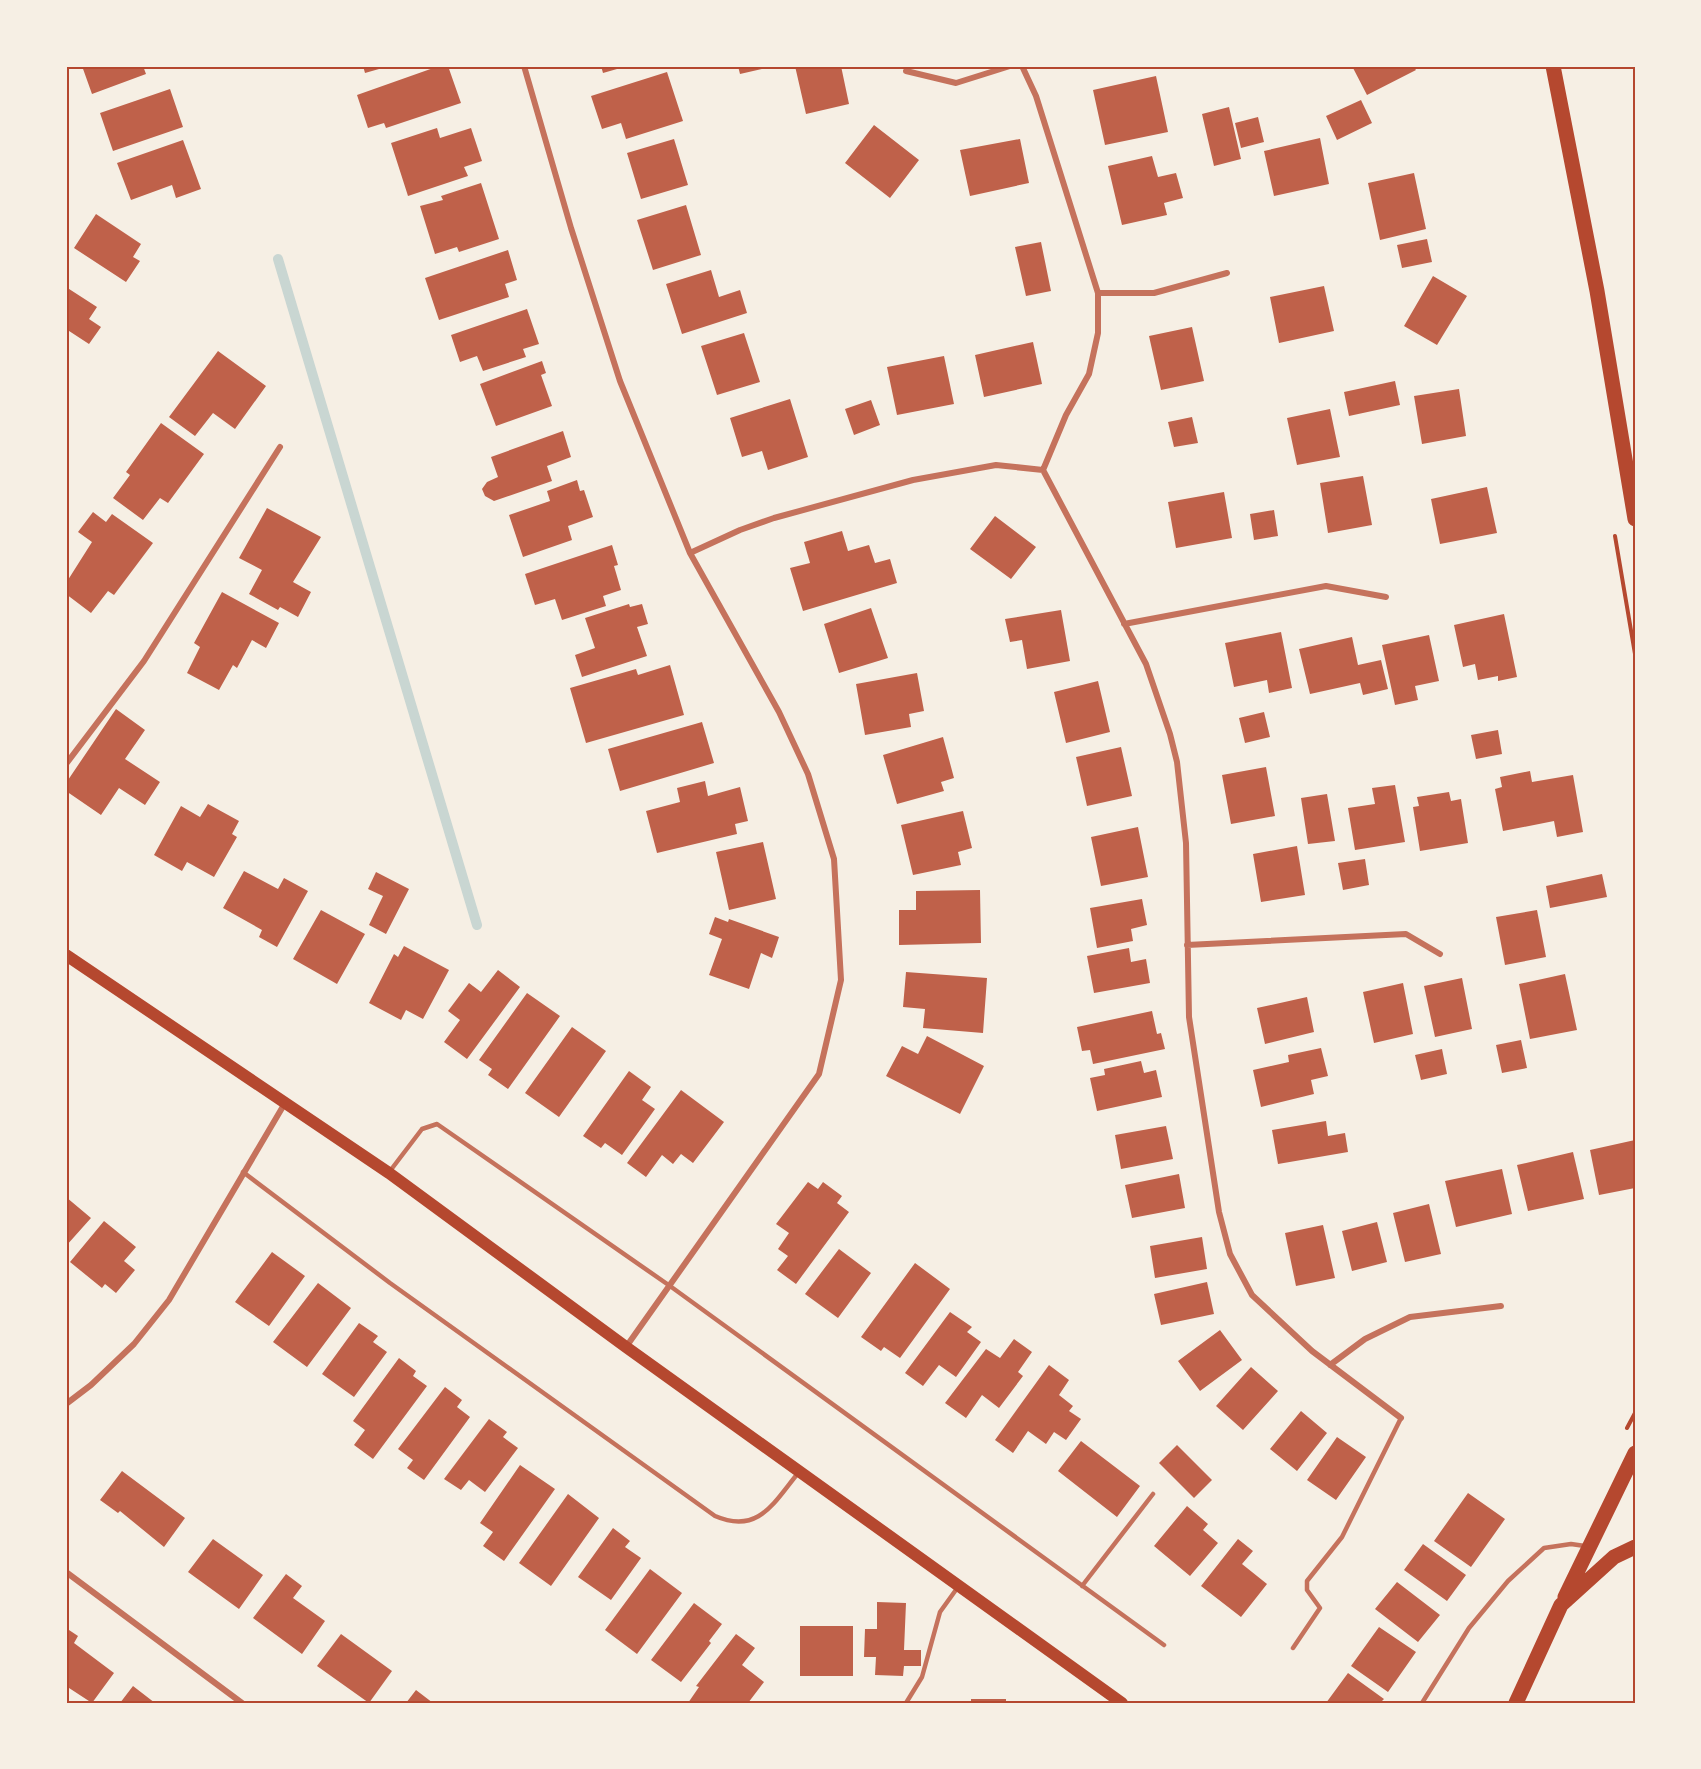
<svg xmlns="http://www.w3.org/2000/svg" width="1701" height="1769" font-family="'IBM Plex Serif',serif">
<rect width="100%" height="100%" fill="#f6efe4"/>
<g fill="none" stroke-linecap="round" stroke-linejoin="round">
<path stroke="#c9d6d2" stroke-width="10" d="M278 259 477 925"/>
</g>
<path fill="#bf614a" d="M82 66H143L146 74 92 94Z
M363 66H386V67L365 73Z
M439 66H448L461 103 386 128 384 123 368 128 357 95Z
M601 66H624V67L603 73Z
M738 66H770V67L740 74Z
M795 66H841L849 104 806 114Z
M1352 66H1413L1416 70 1367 95Z
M667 72 683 121 626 139 621 123 602 129 591 96Z
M1156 76 1168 132 1105 145 1093 90Z
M170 89 183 127 113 151 100 113Z
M1361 100 1372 123 1337 140 1326 116Z
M1229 107 1241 159 1214 166 1202 114Z
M1258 117 1264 142 1241 148 1235 123Z
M874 125 919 160 890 198 845 163Z
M437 128 440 138 471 128 482 161 464 167 468 176 408 196 391 143Z
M1320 138 1329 184 1274 196 1264 151Z
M674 139 688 185 641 199 627 153Z
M1020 139 1029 183 970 196 960 150Z
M183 140 201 189 176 198 172 185 131 200 117 163Z
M1152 156 1158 177 1176 173 1183 198 1164 203 1167 215 1122 225 1108 166Z
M1414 173 1426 229 1380 240 1368 183Z
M481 183 499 239 459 252 457 247 435 254 420 206 443 200 441 196Z
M686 205 701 255 653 270 637 220Z
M96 214 141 244 133 257 140 261 126 282 74 248Z
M1427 239 1432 262 1402 268 1397 245Z
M1041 242 1051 291 1026 296 1015 247Z
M508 250 517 280 505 284 509 297 439 320 425 278Z
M711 270 719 297 740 290 747 313 682 334 666 284Z
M1433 276 1467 296 1437 345 1404 326Z
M1324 286 1334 331 1279 343 1270 297Z
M66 287 97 307 89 319 101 327 89 344 66 329Z
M527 309 539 344 523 349 526 357 483 371 477 356 460 362 451 335Z
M1192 327 1204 381 1161 390 1149 336Z
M744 333 760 382 717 395 701 346Z
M1033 342 1042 384 984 397 975 355Z
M218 351 266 386 235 429 213 413 195 436 169 417Z
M944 356 954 404 897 415 887 367Z
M542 361 546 373 541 375 552 406 496 426 480 384Z
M1395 381 1400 405 1349 416 1344 392Z
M1459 389 1466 436 1422 444 1414 396Z
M790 399 808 457 768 470 762 451 742 457 730 418Z
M871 400 880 425 854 435 845 409Z
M1330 409 1340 457 1297 465 1287 418Z
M1192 417 1198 443 1174 447 1168 422Z
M161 423 204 454 168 503 160 498 143 520 113 498 130 475 126 472Z
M563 431 571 457 547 466 552 481 494 501 485 496 482 489 487 482 498 477 491 457Z
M1363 476 1372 525 1328 533 1320 483Z
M577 480 580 491 584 490 593 517 568 526 572 540 523 557 509 515 550 501 547 491Z
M1487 487 1497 533 1440 544 1431 499Z
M1224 492 1232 538 1176 548 1168 502Z
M267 508 321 537 293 582 311 592 298 617 280 607 278 610 249 594 262 570 239 558Z
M1274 510 1278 536 1254 540 1250 514Z
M93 512 106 522 112 514 153 543 114 595 108 591 91 613 66 594V583L92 542 78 532Z
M995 516 1036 547 1011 579 970 549Z
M842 531 848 551 869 545 875 563 890 559 897 583 803 611 790 568 810 563 804 542Z
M612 545 618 565 614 566 621 590 603 596 606 606 562 620 555 599 535 605 525 574Z
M222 592 279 623 266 648 252 640 237 668 233 665 219 690 187 673 200 647 194 643Z
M629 604 630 607 642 604 648 624 637 627 647 656 582 677 575 655 595 648 585 618Z
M871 608 888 658 839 673 824 624Z
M1061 610 1070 661 1027 669 1022 640 1010 642 1005 619Z
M1504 614 1517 677 1498 681V676L1478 680 1475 664 1463 667 1454 625Z
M1281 632 1292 688 1269 693 1267 680 1234 687 1225 643Z
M1429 635 1439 681 1415 686 1418 700 1395 705 1382 645Z
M1352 637 1358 665 1381 660 1388 689 1363 695 1360 683 1310 694 1299 649Z
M670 665 684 715 586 743 570 688 636 669 638 675Z
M917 673 924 711 909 714 911 727 865 735 856 684Z
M1098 681 1110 732 1066 743 1054 692Z
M116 709 145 730 125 759 160 782 145 805 119 788 101 815 66 791V783Z
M1264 712 1270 737 1245 743 1239 718Z
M702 722 714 763 620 791 608 749Z
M1498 730 1502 754 1476 759 1471 735Z
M943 737 954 778 941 782 944 791 897 804 883 755Z
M1121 747 1132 796 1087 806 1076 757Z
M1266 767 1275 816 1231 824 1222 775Z
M1530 771 1532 782 1573 775 1583 832 1557 837 1554 821 1503 831 1495 789 1502 787 1500 777Z
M705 781 708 796 740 787 748 821 735 824 737 834 657 853 646 811 680 802 677 788Z
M1395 785 1405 842 1355 850 1348 808 1375 804 1372 788Z
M1449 792 1451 801 1461 799 1468 843 1420 851 1413 807 1419 806 1417 797Z
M1327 794 1335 841 1308 844 1301 798Z
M208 804 239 821 232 834 237 837 214 877 187 862 182 871 154 855 181 806 200 817Z
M963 811 972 848 958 852 961 865 913 875 901 825Z
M1138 827 1148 877 1101 886 1091 837Z
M763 842 776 899 729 910 716 852Z
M1297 846 1305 895 1261 902 1253 854Z
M1365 859 1369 885 1343 890 1338 863Z
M244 871 278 889 284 878 308 891 277 947 259 937 262 930 223 908Z
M376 872 409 889 386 934 369 925 383 896 368 889Z
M1602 874 1607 897 1550 908 1546 886Z
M980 890 981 943 899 945V910H916V891Z
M1142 899 1147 925 1131 929 1133 941 1097 948 1090 908Z
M321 910 365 934 337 984 293 959Z
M1537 910 1546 957 1505 965 1496 917Z
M715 917 728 922 729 919 779 937 772 958 761 953 749 989 709 975 722 939 709 934Z
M404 946 449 970 423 1019 406 1010 401 1020 369 1003 394 954 398 957Z
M1129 948 1131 962 1146 959 1150 983 1094 993 1087 956Z
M498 970 520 987 467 1059 444 1042 460 1020 448 1011 469 983 481 992Z
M906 972 987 978 983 1033 923 1028 925 1009 903 1007Z
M1565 974 1577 1030 1530 1039 1519 984Z
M1462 978 1472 1029 1435 1037 1424 986Z
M1403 983 1413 1034 1374 1043 1363 992Z
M527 993 560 1016 508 1089 488 1075 492 1069 479 1060Z
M1307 997 1314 1032 1265 1044 1257 1008Z
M1152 1011 1157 1034 1161 1033 1165 1049 1093 1064 1090 1050 1082 1051 1077 1027Z
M572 1027 606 1051 559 1117 525 1093Z
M927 1036 984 1066 960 1114 886 1076 902 1046 918 1054Z
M1521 1040 1527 1068 1502 1073 1496 1045Z
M1321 1048 1328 1076 1311 1080 1314 1094 1261 1107 1253 1070 1289 1062 1288 1055Z
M1442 1049 1447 1074 1421 1080 1415 1055Z
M1141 1061 1144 1073 1156 1070 1162 1097 1097 1111 1090 1078 1105 1075 1104 1069Z
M629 1071 651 1087 642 1100 655 1109 622 1155 605 1143 601 1148 583 1136Z
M681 1090 724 1122 693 1163 681 1154 673 1164 662 1155 646 1177 627 1163Z
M1326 1121 1328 1136 1345 1133 1348 1152 1278 1164 1272 1130Z
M1166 1126 1173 1159 1121 1169 1115 1135Z
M1635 1140V1188L1599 1195 1590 1150Z
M1573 1152 1584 1199 1528 1211 1517 1165Z
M1502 1169 1512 1214 1456 1227 1445 1181Z
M1179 1174 1185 1208 1132 1218 1125 1185Z
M808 1182 818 1189 823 1182 842 1196 837 1203 849 1212 796 1284 777 1270 788 1256 778 1249 789 1233 776 1224Z
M66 1197 91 1218 66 1246Z
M1429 1204 1441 1254 1405 1262 1393 1213Z
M104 1221 136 1247 124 1261 135 1270 116 1293 105 1284 102 1288 70 1262Z
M1377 1222 1387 1262 1352 1271 1342 1231Z
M1323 1225 1335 1278 1296 1286 1285 1233Z
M1202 1237 1207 1269 1155 1278 1150 1246Z
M839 1249 871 1273 838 1318 805 1294Z
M272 1252 305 1276 269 1326 235 1302Z
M915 1263 950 1289 900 1358 884 1347 881 1351 861 1337Z
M1207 1282 1214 1314 1161 1325 1154 1294Z
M318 1283 351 1308 307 1367 273 1342Z
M950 1312 972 1327 967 1332 981 1342 956 1377 939 1365 923 1386 905 1373Z
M359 1323 378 1336 373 1342 387 1352 354 1397 322 1374Z
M1220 1330 1242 1360 1200 1391 1178 1361Z
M1014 1339 1032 1352 1018 1372 1023 1376 999 1408 982 1395 966 1418 945 1403 986 1349 1000 1358Z
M399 1358 416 1371 413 1376 427 1386 373 1459 354 1445 365 1430 353 1421Z
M1049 1365 1069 1380 1059 1395 1073 1406 1069 1411 1081 1419 1066 1440 1054 1432 1046 1444 1028 1431 1013 1453 995 1440Z
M1251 1367 1278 1391 1243 1430 1216 1406Z
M445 1387 462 1400 457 1407 470 1417 424 1480 407 1468 413 1460 398 1449Z
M1301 1411 1327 1433 1297 1471 1270 1449Z
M489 1419 507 1432 503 1437 518 1448 485 1492 469 1480 461 1490 444 1479Z
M1337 1437 1366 1457 1336 1500 1307 1480Z
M1081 1441 1140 1486 1117 1517 1058 1471Z
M1177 1445 1212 1480 1194 1498 1159 1463Z
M520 1465 555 1489 504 1561 483 1546 493 1532 480 1523Z
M122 1471 185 1518 164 1547 120 1511 118 1513 100 1500Z
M1468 1493 1505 1519 1471 1567 1434 1541Z
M568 1494 599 1518 551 1586 519 1563Z
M1187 1506 1208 1524 1203 1530 1218 1543 1190 1576 1154 1546Z
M613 1528 630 1541 625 1547 641 1558 611 1600 578 1577Z
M213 1539 263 1575 239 1609 188 1572Z
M1238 1539 1253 1551 1242 1564 1267 1584 1241 1617 1201 1586Z
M1423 1544 1466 1575 1447 1601 1404 1570Z
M650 1569 682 1593 637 1654 605 1630Z
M286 1574 302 1586 293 1598 325 1621 302 1654 253 1618Z
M1397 1582 1440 1615 1418 1642 1375 1609Z
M877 1602 906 1603 904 1650H921V1666H904L903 1676 875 1675 876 1657H864L865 1629H877Z
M694 1603 722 1624 709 1641 711 1643 681 1682 651 1660Z
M800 1626H853V1676H800Z
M1379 1627 1416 1652 1388 1692 1351 1666Z
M66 1628 78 1636 74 1643 114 1673 92 1703 66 1686Z
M341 1634 392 1671 369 1703 317 1666Z
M736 1634 755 1648 742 1665 764 1682 748 1703H688L699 1687 696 1686Z
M1348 1673 1384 1699 1380 1703H1326Z
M133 1686 155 1703H120Z
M416 1690 433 1703H406Z
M971 1699H1006V1703H971Z"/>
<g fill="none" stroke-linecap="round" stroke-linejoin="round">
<path stroke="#b5482f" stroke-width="4" d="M1615 536 1635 654
M1627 1428 1635 1413"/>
<path stroke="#c5725c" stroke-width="4.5" d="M390 1171 422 1129 437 1124 670 1286 1164 1645
M243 1172 390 1283 715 1516C759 1535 774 1502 799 1472
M1082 1586 1153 1494
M1293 1648 1320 1608 1307 1590V1581L1342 1537 1401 1418
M906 1703 922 1677 940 1612 958 1587
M1422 1703 1469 1628 1508 1581 1544 1548 1571 1544 1585 1546"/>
<path stroke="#c5725c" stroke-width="6" d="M524 66 571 228 620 381 690 553 779 712 808 774 834 859 841 980 819 1074 626 1347
M1022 66 1036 96 1098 293V333L1089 374 1066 415 1043 470
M906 71 956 83 1010 66
M1098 293H1154L1227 273
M690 553 740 530 774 518 913 480 996 465 1043 470 1146 664 1170 734 1177 762 1186 843 1189 1017 1219 1212 1230 1254 1252 1295 1312 1351 1401 1418
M1124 624 1326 586 1386 597
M66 764 144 661 280 447
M1187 945 1406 934 1440 954
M1330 1365 1365 1339 1410 1317 1501 1306
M66 1404 91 1385 134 1344 169 1300 285 1103
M66 1572 242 1703"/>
<path stroke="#b5482f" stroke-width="12" d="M66 955 389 1173 626 1347 1122 1703"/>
<path stroke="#b5482f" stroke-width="15" d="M1553 66 1597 291 1635 519
M1565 1597 1635 1453
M1516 1703 1561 1605 1614 1557 1635 1547"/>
</g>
<rect width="1701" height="1769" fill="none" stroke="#f6efe4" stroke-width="135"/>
<rect x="68" y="68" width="1566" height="1634" fill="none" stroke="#b5482f" stroke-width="2"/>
</svg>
